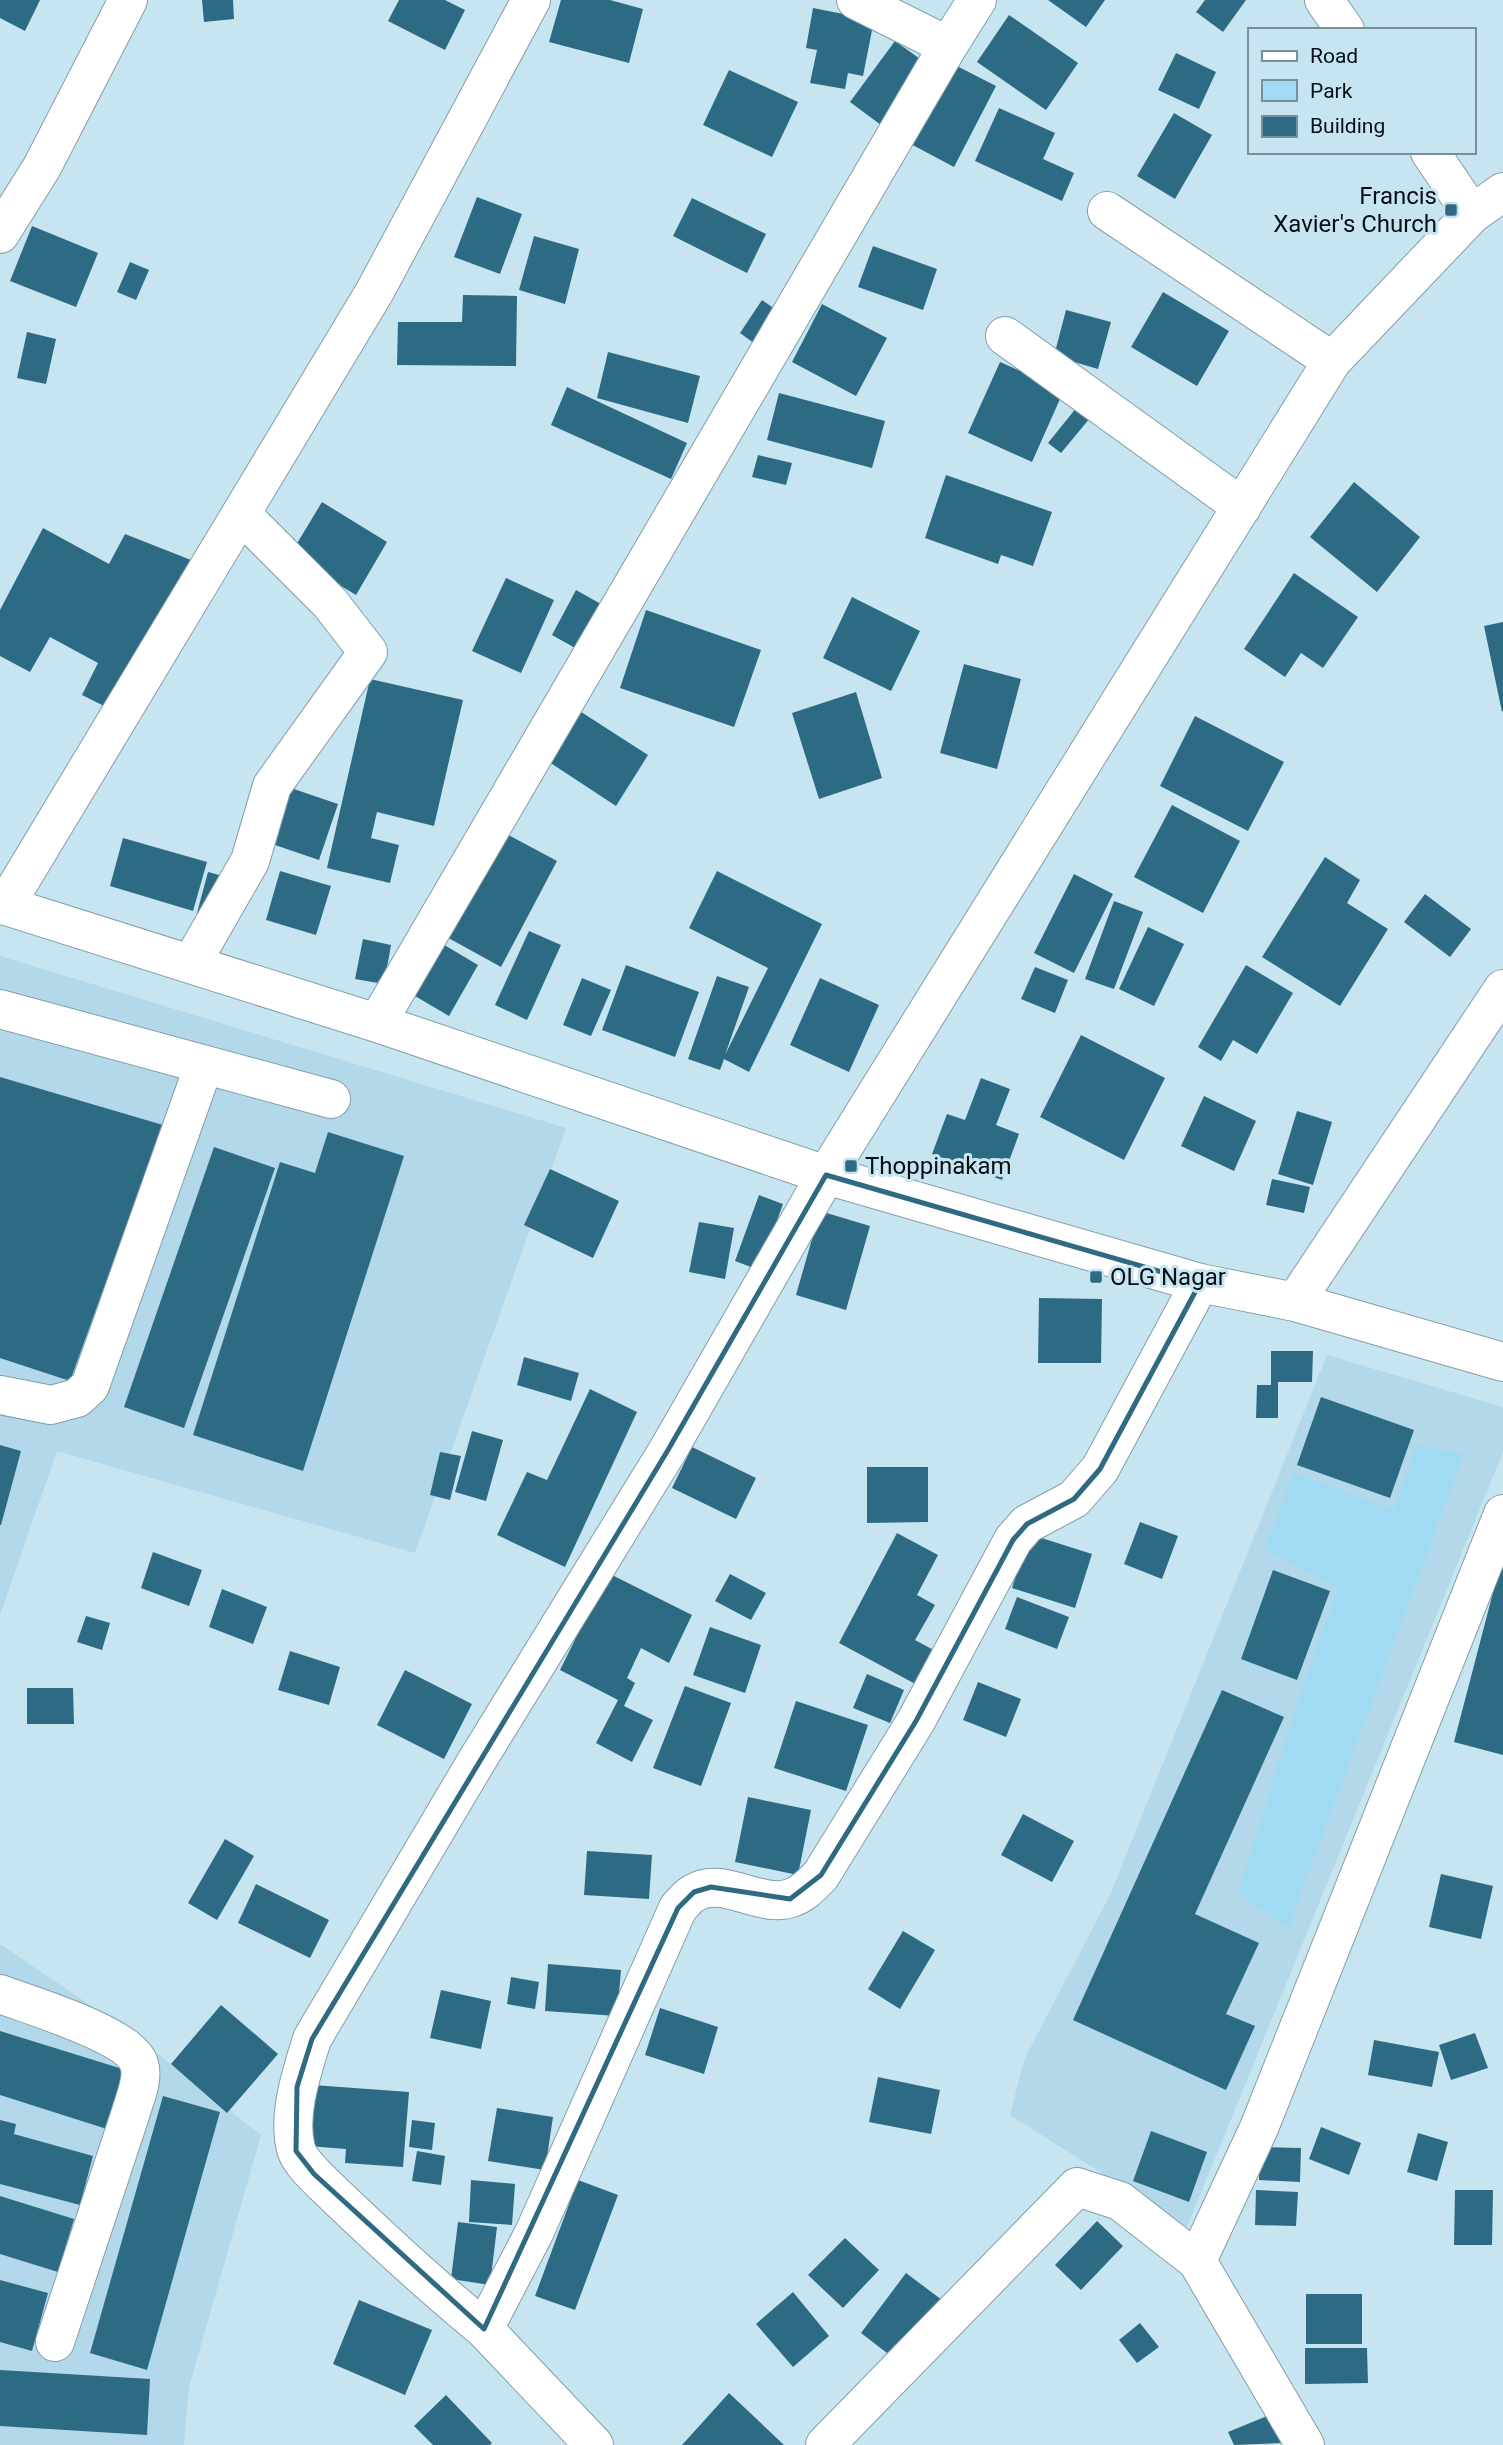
<svg xmlns="http://www.w3.org/2000/svg" width="1503" height="2445" font-family="Roboto,sans-serif">
<rect width="100%" height="100%" fill="#c7e4f1"/>
<path fill="#b3d8e9" d="M0 956 566 1128 415 1553 57 1451 0 1615Z
M1327 1355 1503 1407V1452L1187 2227 1010 2115 1024 2060 1111 1893Z
M0 1944 130 2032 261 2135 189 2387 184 2445H0Z"/>
<path fill="#a1daf3" d="M1417 1445 1464 1454 1288 1928 1238 1893 1300 1694 1338 1589 1264 1549 1294 1473 1394 1510Z"/>
<path fill="#2d6b84" d="M0 0H40L25 31 0 18Z
M202 0H233L234 19 204 22Z
M399 0H445L465 10 445 50 388 21Z
M561 0H610L643 9 629 63 549 42Z
M1048 0H1105L1086 27Z
M1205 0H1246L1223 32 1196 12Z
M813 8 874 20 863 76 848 73 845 89 810 83 817 50 806 48Z
M1009 15 1078 63 1046 110 977 62Z
M895 41 930 66 885 128 850 102Z
M1176 53 1216 72 1199 109 1158 90Z
M949 62 996 86 954 167 907 142Z
M729 70 798 102 772 157 703 125Z
M999 108 1055 133 1043 159 1074 173 1062 201 975 161Z
M1174 113 1212 135 1175 199 1137 176Z
M477 197 522 214 500 274 454 257Z
M692 198 766 234 747 273 673 236Z
M32 226 98 253 76 307 10 281Z
M534 236 579 249 565 304 519 290Z
M873 246 937 269 923 310 858 287Z
M130 262 149 270 136 300 117 292Z
M1163 292 1229 331 1197 386 1131 347Z
M463 295 517 296 516 366 397 365 398 322H462Z
M762 300 785 316 762 349 740 333Z
M822 304 887 338 856 396 792 362Z
M1066 310 1111 322 1098 369 1054 356Z
M27 332 56 339 46 384 17 378Z
M608 352 700 376 688 423 597 398Z
M1000 362 1064 390 1032 462 968 433Z
M567 387 687 443 671 479 551 425Z
M779 393 885 421 872 468 767 440Z
M1077 407 1090 418 1061 453 1048 443Z
M758 455 792 463 786 485 752 477Z
M946 475 1052 512 1033 566 1001 555 998 564 925 538Z
M1354 482 1420 537 1377 592 1310 537Z
M322 502 387 542 356 595 290 555Z
M43 528 109 564 125 534 196 562 112 710 82 695 98 663 50 637 30 672 0 656V610Z
M1294 573 1358 617 1323 668 1301 653 1285 677 1244 649Z
M506 578 554 600 521 673 472 651Z
M576 590 608 608 584 653 552 635Z
M852 597 920 631 891 691 823 658Z
M646 610 761 650 734 727 620 688Z
M1503 622V711L1502 712 1484 626Z
M964 664 1021 679 997 769 940 753Z
M370 679 463 700 434 826 377 812 371 838 399 845 390 883 327 868Z
M856 692 882 778 819 799 792 713Z
M575 708 648 755 616 806 543 758Z
M1195 716 1284 762 1248 831 1160 786Z
M288 787 338 804 319 860 269 843Z
M1172 805 1240 841 1203 913 1134 877Z
M499 830 557 861 501 967 443 935Z
M123 838 207 862 193 911 110 886Z
M1325 857 1360 880 1347 903 1388 929 1340 1006 1262 957Z
M280 871 331 886 316 935 266 920Z
M717 871 822 924 749 1072 724 1059 720 1070 688 1059 717 976 749 987 725 1055 768 968 689 928Z
M208 872 223 876 213 917 197 913Z
M1074 874 1113 894 1074 973 1034 953Z
M1425 894 1471 929 1450 957 1404 922Z
M1114 901 1143 912 1114 989 1085 979Z
M1148 927 1184 944 1154 1006 1119 989Z
M529 931 561 945 527 1020 495 1005Z
M363 939 391 945 384 984 355 979Z
M441 943 478 965 449 1016 410 993Z
M626 965 699 992 675 1057 602 1030Z
M1246 965 1293 993 1257 1054 1233 1040 1221 1061 1198 1047Z
M1035 967 1068 980 1055 1013 1021 999Z
M582 978 611 990 591 1036 563 1025Z
M820 978 879 1005 849 1072 790 1045Z
M1081 1035 1165 1078 1124 1160 1040 1117Z
M0 1077 163 1125 70 1381 0 1358Z
M981 1078 1010 1089 996 1125 1019 1134 1002 1180 932 1154 947 1114 965 1120Z
M1204 1096 1256 1121 1234 1171 1181 1146Z
M1297 1111 1332 1122 1313 1185 1278 1174Z
M328 1132 404 1156 303 1471 193 1435 280 1162 315 1173Z
M214 1147 275 1168 184 1428 124 1407Z
M550 1169 619 1201 593 1258 524 1225Z
M1272 1179 1310 1187 1304 1213 1266 1205Z
M759 1195 783 1204 759 1270 735 1261Z
M820 1211 870 1226 846 1310 796 1295Z
M699 1222 734 1228 725 1279 689 1272Z
M1039 1298 1102 1299 1101 1363H1038Z
M1271 1351H1313L1312 1382H1278V1418H1256L1257 1385H1271Z
M524 1357 579 1373 571 1401 517 1385Z
M590 1389 637 1412 565 1567 497 1535 527 1472 547 1480Z
M1321 1397 1414 1430 1390 1498 1297 1465Z
M472 1431 503 1440 486 1501 455 1492Z
M0 1445 21 1451 1 1525H0Z
M692 1447 756 1478 736 1519 672 1488Z
M440 1452 461 1456 450 1500 430 1495Z
M867 1467H928V1522L867 1523Z
M1140 1522 1178 1536 1162 1579 1124 1564Z
M897 1533 938 1555 917 1595 935 1605 915 1640 939 1653 921 1687 839 1643Z
M1029 1534 1092 1554 1075 1608 1012 1588Z
M153 1552 202 1570 189 1606 141 1588Z
M1502 1558H1503V1755L1454 1742Z
M1273 1570 1330 1591 1297 1680 1241 1659Z
M608 1573 692 1615 669 1663 641 1648 627 1678 635 1683 624 1706 653 1720 632 1762 596 1743 618 1700 560 1670Z
M730 1574 766 1593 751 1620 715 1601Z
M222 1589 267 1607 253 1644 209 1627Z
M1017 1597 1069 1617 1057 1649 1005 1629Z
M86 1616 110 1623 102 1650 77 1642Z
M710 1627 761 1645 745 1693 693 1675Z
M290 1651 340 1667 329 1705 278 1690Z
M405 1670 472 1704 444 1759 377 1725Z
M867 1674 904 1690 890 1723 853 1708Z
M978 1682 1021 1699 1006 1737 963 1720Z
M685 1686 731 1703 701 1786 653 1768Z
M27 1688H73L74 1724H27Z
M1222 1690 1284 1717 1195 1914 1259 1943 1226 2014 1255 2026 1226 2090 1073 2020Z
M796 1701 868 1725 846 1791 774 1768Z
M748 1797 811 1810 798 1875 735 1862Z
M1023 1814 1074 1841 1052 1882 1001 1855Z
M225 1839 254 1856 217 1920 188 1903Z
M587 1851 652 1855 649 1899 584 1895Z
M1441 1874 1493 1886 1481 1939 1429 1927Z
M256 1884 329 1920 310 1958 238 1923Z
M903 1931 935 1950 900 2009 868 1989Z
M548 1964 621 1970 617 2016 545 2011Z
M511 1977 539 1982 535 2009 507 2004Z
M441 1990 491 2001 481 2049 430 2038Z
M221 2005 278 2054 227 2113 171 2064Z
M660 2008 718 2027 704 2074 645 2055Z
M0 2031 129 2071 110 2130 0 2095Z
M1475 2033 1488 2068 1451 2080 1439 2045Z
M1374 2040 1439 2052 1432 2087 1368 2075Z
M878 2077 940 2090 931 2134 869 2122Z
M313 2085 409 2092 403 2167 345 2163 346 2149 308 2146Z
M163 2096 220 2112 147 2370 90 2353Z
M497 2108 553 2117 545 2170 488 2161Z
M0 2120 16 2124 14 2134 93 2156 80 2205 0 2184Z
M412 2120 435 2123 432 2150 409 2147Z
M1321 2127 1361 2143 1349 2175 1309 2159Z
M1151 2131 1207 2152 1189 2202 1133 2181Z
M1418 2133 1448 2142 1437 2181 1407 2172Z
M1260 2147 1301 2148 1300 2182 1259 2180Z
M417 2151 445 2156 441 2185 412 2181Z
M471 2180 515 2184 512 2225 469 2222Z
M578 2180 618 2195 575 2310 535 2296Z
M1256 2190 1298 2192 1296 2226 1255 2225Z
M1455 2190H1493L1492 2245H1454Z
M0 2196 74 2219 58 2272 0 2254Z
M1097 2221 1123 2246 1081 2290 1055 2265Z
M458 2222 497 2227 490 2285 451 2279Z
M845 2238 879 2270 843 2308 808 2275Z
M906 2273 946 2303 900 2363 861 2333Z
M0 2280 48 2293 32 2351 0 2342Z
M793 2292 829 2336 793 2367 756 2324Z
M1306 2294H1362V2344H1306Z
M359 2300 432 2330 405 2395 333 2364Z
M1140 2323 1159 2347 1137 2363 1119 2340Z
M1305 2348H1367L1368 2383 1305 2384Z
M0 2370 150 2379 147 2435 0 2426Z
M729 2393 784 2445H682Z
M446 2395 492 2443 490 2445H433L414 2426Z
M1272 2414 1283 2443 1234 2445 1228 2432Z"/>
<g fill="none" stroke-linecap="round" stroke-linejoin="round">
<defs>
<path id="minor" d="M856 0 948 46
M1324 0 1345 30
M1430 152 1472 214
M1107 211 1332 361
M0 234 42 167 128 0
M1005 336 1242 507
M0 904 377 1023 826 1175 1200 1283 1295 1302 1503 1362
M5 906 375 291 531 0
M191 964 250 861 272 786 368 652 330 603 241 514
M0 1009 331 1099
M377 1023 948 46 977 0
M1200 1283 1100 1469 1074 1499 1027 1524 1013 1540 916 1721 821 1875C812 1884 804 1894 791 1898 760 1909 723 1875 694 1893 688 1896 683 1903 678 1908L535 2231 484 2329C433 2287 385 2243 337 2197 326 2186 300 2164 296 2149 287 2114 302 2072 312 2039L476 1762 668 1450 826 1175 1332 361 1472 214 1503 192
M1295 1302 1503 989
M0 1395 51 1405 77 1398 90 1386 204 1065
M0 1994C29 2005 130 2035 139 2064 144 2078 135 2098 131 2112L55 2342
M1197 2261 1259 2128 1503 1514
M484 2329 594 2445
M825 2445 1077 2187 1120 2201 1197 2261 1305 2445"/>
</defs>
<use href="#minor" stroke="#839eab" stroke-width="40"/>
<use href="#minor" stroke="#fff" stroke-width="38"/>
</g>
<path fill="none" stroke="#2f6a82" stroke-width="5" stroke-linejoin="round" d="M826 1175 1200 1283 1100 1469 1074 1499 1027 1524 1013 1540 916 1721 821 1875 790 1899 711 1887 694 1892 678 1908 484 2329 314 2174 296 2151 297 2087 312 2039 668 1450Z"/>
<g fill="#2f6a82" stroke="#c7e4f1" stroke-width="2.5">
<rect x="1444" y="203" width="14" height="14" rx="3.5"/>
<rect x="844" y="1159" width="14" height="14" rx="3.5"/>
<rect x="1089" y="1270" width="14" height="14" rx="3.5"/>
</g>
<g text-anchor="middle" dominant-baseline="central" stroke-width="6" stroke-linejoin="round" paint-order="stroke">
<g font-size="24" fill="#061014" stroke="#c7e4f1" text-anchor="start">
<text x="1437" y="196" text-anchor="end">Francis<tspan x="1437" dy="28">Xavier's Church</tspan></text>
<text x="865" y="1166">Thoppinakam</text>
<text x="1110" y="1277">OLG Nagar</text>
</g>
</g>
<rect x="1248" y="28" width="228" height="126" fill="#c7e4f1" stroke="#7a8f99" stroke-width="2"/>
<rect x="1262" y="51" width="35" height="10" fill="#ffffff" stroke="#7a8f99" stroke-width="2"/>
<text x="1310" y="63" font-size="21" fill="#061014">Road</text>
<rect x="1262" y="80" width="35" height="21" fill="#a1daf3" stroke="#7a8f99" stroke-width="2"/>
<text x="1310" y="98" font-size="21" fill="#061014">Park</text>
<rect x="1262" y="116" width="35" height="21" fill="#2d6b84" stroke="#7a8f99" stroke-width="2"/>
<text x="1310" y="133" font-size="21" fill="#061014">Building</text>
</svg>
